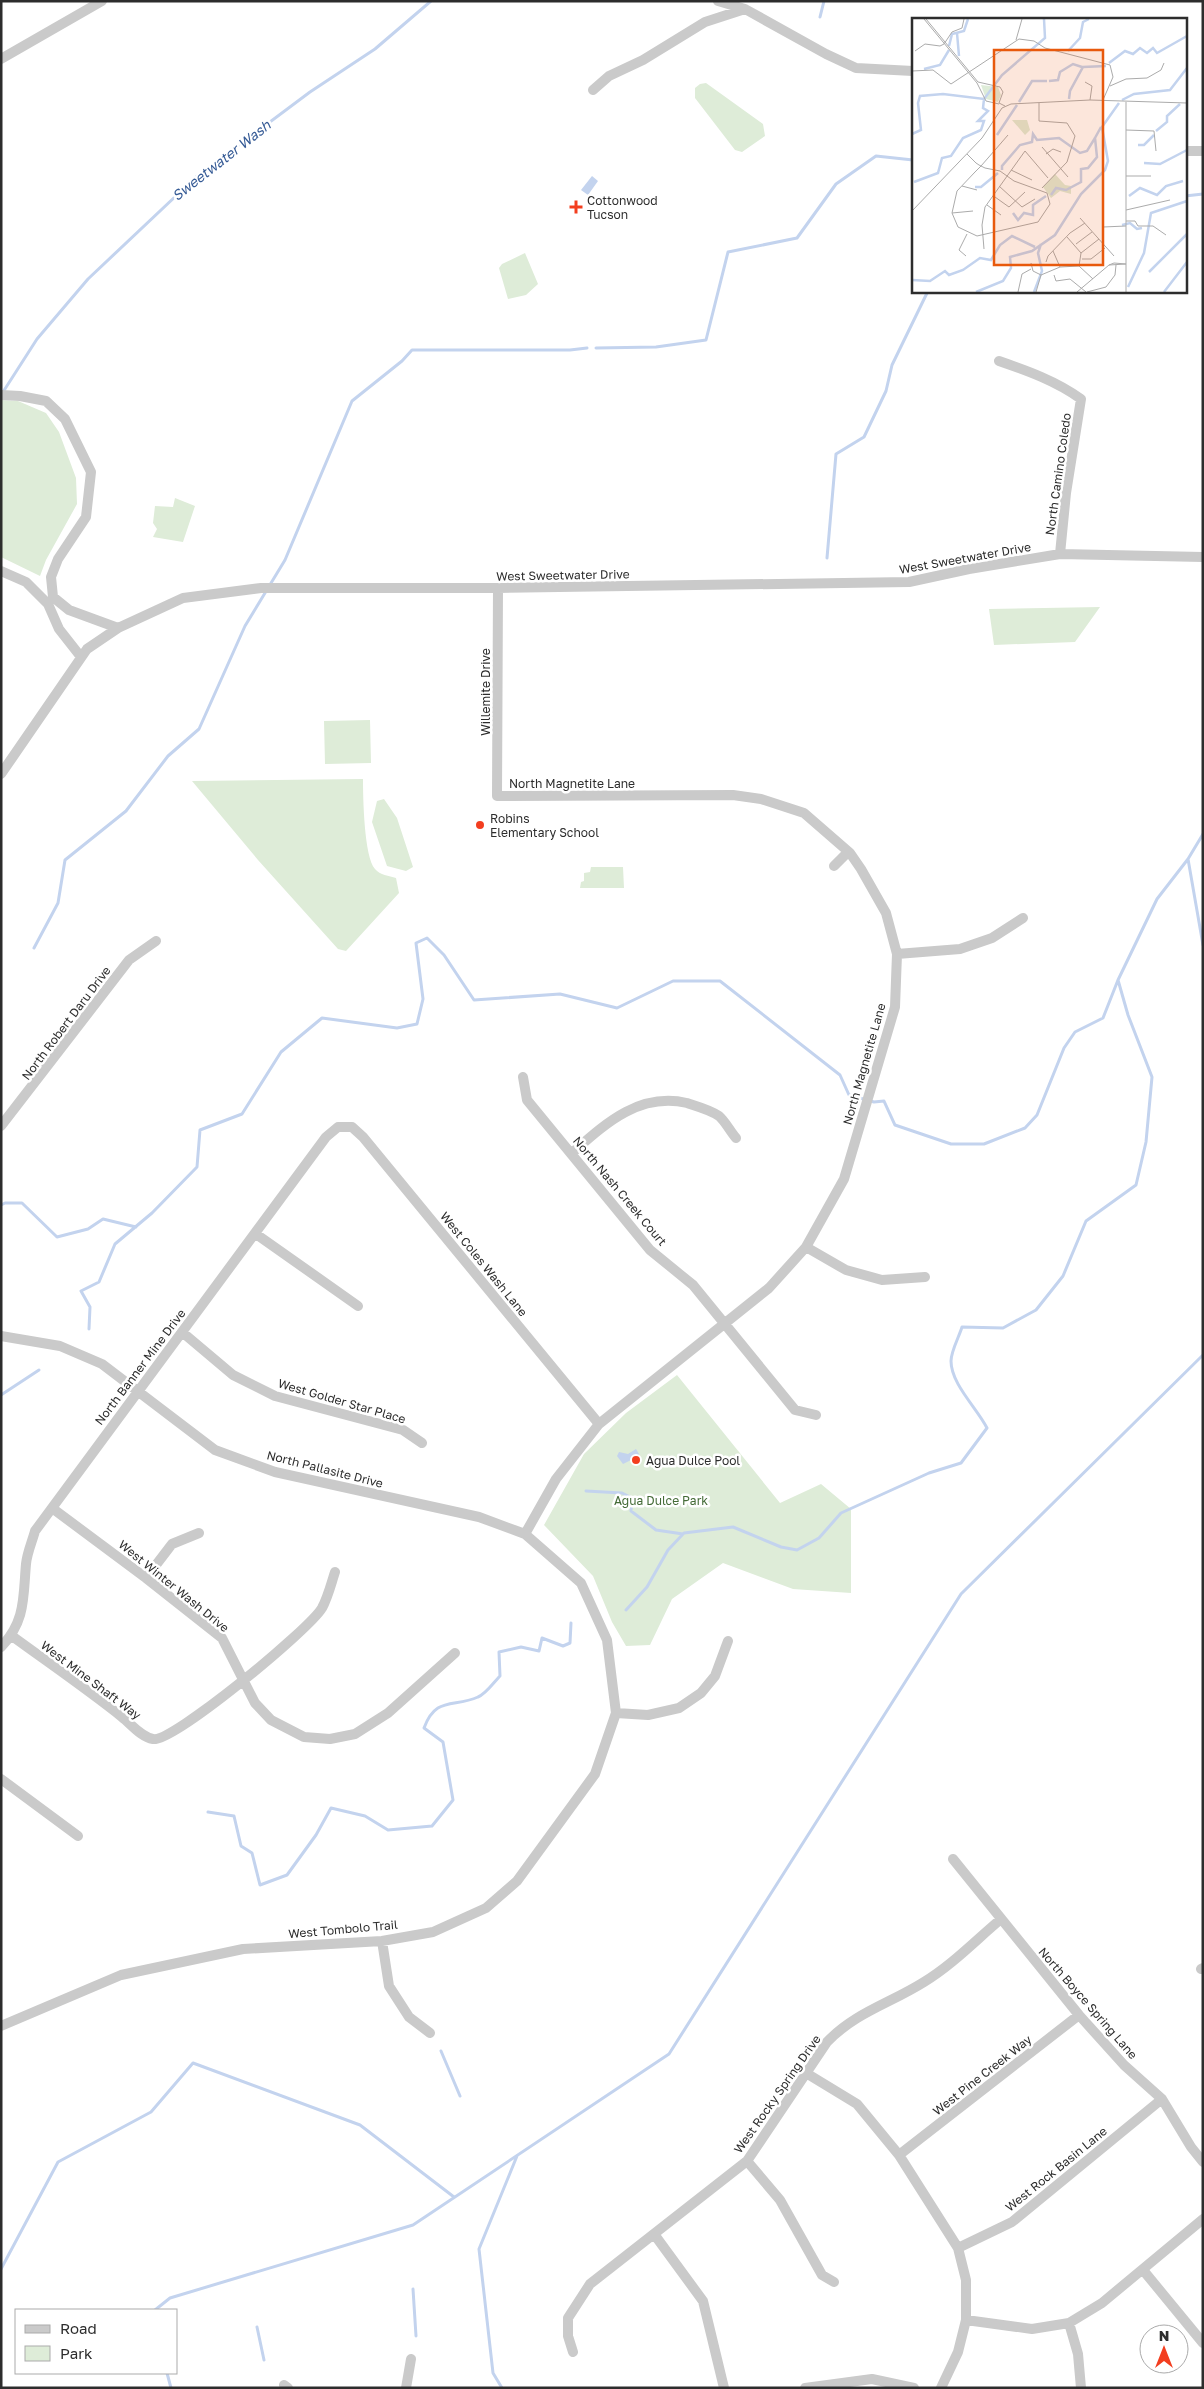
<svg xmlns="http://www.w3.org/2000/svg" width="1204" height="2389" font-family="'Golos Text',sans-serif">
<rect width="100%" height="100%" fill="#fff"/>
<path fill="#deecd8" d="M706 83 763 124 765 136 742 152 735 150 695 98V88L700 84Z
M525 253 538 284 526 295 508 299 499 268 502 264Z
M1 400 18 401 46 413 59 432 76 478 77 504 46 560 40 576 1 557Z
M175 498 195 506 183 542 153 537 157 529 153 523 155 506 173 507Z
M1100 607 1075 642 994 645 989 609Z
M370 720 371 763 325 764 324 721Z
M363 779C363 797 364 857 375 869 380 875 389 876 396 878L399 893 346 951 338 949 258 860 192 781Z
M384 799 397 818 413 867 406 871 387 866 372 822 377 801Z
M591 867H623L624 888H580L581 882 584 881V873L590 872Z
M677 1375 780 1503 821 1484 851 1509V1593L793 1589 723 1563 672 1599 650 1645 626 1646 612 1622 593 1576 544 1525 584 1454 626 1413Z"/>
<path fill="#c3d3ee" d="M592 176 598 181 588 195 581 190Z
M636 1449 639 1454 637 1461 631 1460 623 1464 617 1456 619 1452 628 1454Z"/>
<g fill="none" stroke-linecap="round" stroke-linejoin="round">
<path stroke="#c3d3ee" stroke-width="3" d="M820 17 824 1
M1185 196 1203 194
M596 348 656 347 706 340 728 252 797 238 836 184 876 156 913 160
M3 392 37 339 88 279 196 177 310 92 375 49 431 1
M827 558 836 454 864 437 886 391 892 365 928 291
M1203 834 1188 859 1203 945
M34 948 58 903 65 860 126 811 168 756 199 729 245 626 285 560 352 401 402 361 412 350H570L587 348
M1 1205 5 1203H22L57 1237 88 1229 103 1219 136 1227
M89 1329 90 1307 81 1291 99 1282 115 1244 152 1213 197 1167 200 1130 242 1114 281 1052 322 1018 397 1028 417 1024 423 999 416 943 427 938 444 955 474 1000 560 994 617 1008 673 981H720L840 1075 849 1095 874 1102 884 1101 895 1125 951 1144H984L1025 1128 1037 1115 1064 1048 1075 1032 1103 1018 1118 980
M1 1395 39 1370
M586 1491 622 1493 632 1498 631 1511 656 1530 683 1534
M626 1610 647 1587 668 1550 684 1533 733 1527 781 1547 797 1550 819 1538 841 1513 929 1473 961 1463 987 1428C977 1408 951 1384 951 1361 951 1351 959 1337 962 1327L1003 1328 1036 1310 1063 1276 1086 1221 1136 1185 1146 1142 1152 1077 1128 1015 1118 980 1157 899 1188 859
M208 1812 234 1816 241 1846 252 1853 260 1885 287 1875 316 1835 331 1808 365 1816 388 1830 432 1826 453 1800 443 1742 424 1728C436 1696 453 1708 478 1697 486 1694 494 1682 500 1676L499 1652 521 1647 539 1651 542 1638 563 1646 570 1643 571 1623
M441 2051 460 2096
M1 2269 58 2162 151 2112 193 2063 360 2125 454 2197
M413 2289 416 2336
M155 2310 170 2298 413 2225 669 2054 961 1594 1203 1355
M257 2327 264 2360
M167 2373 171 2388
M502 2388 493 2373 479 2249 517 2156"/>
<path stroke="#cacaca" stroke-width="10" d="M718 1 745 9 826 54 856 68 913 71
M1 59 102 1
M593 90 609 76 643 60 705 22 745 9
M1185 151H1203
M999 361C1028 371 1056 381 1081 399L1066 493 1060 554
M1 395 20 396 46 401 65 419 91 472 86 517 58 559 51 577 53 597 69 610 118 628
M1 571 26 582 48 604 59 629 81 657
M498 588 497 796 733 795 761 799 804 813 850 853 861 869 886 913 897 954 895 1007 844 1179 806 1247 769 1288 599 1424 556 1479 525 1534
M1 774 87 649 118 628 183 598 261 588H498L909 582 969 569 1060 554 1203 557
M834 866 848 852
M897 954 960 949 992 938 1023 918
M523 1077 527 1100 650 1250 693 1285 795 1410 816 1415
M1 1126 129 960 156 941
M572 1153C605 1124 639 1092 687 1103 696 1106 711 1110 719 1116 725 1121 730 1131 736 1138
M256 1234 358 1306
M806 1247 846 1270 882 1280 925 1277
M182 1332 233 1375 275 1396 403 1430 422 1443
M1 1336 60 1346 102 1364 215 1450 275 1472 479 1517 525 1534 581 1583 607 1640 616 1713 595 1774 517 1881 486 1908 433 1932 382 1941 243 1949 121 1975 1 2026
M52 1508 146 1578 222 1638 255 1703 271 1720 304 1737 330 1739 355 1734 388 1713 455 1653
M146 1578 172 1544 199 1533
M12 1636C49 1663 87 1689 122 1717 131 1724 141 1737 153 1739 172 1743 309 1630 322 1608 328 1597 331 1584 335 1572
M1 1647C26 1621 23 1597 26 1564 27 1553 32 1542 35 1531L326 1137 338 1127H352L363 1137 599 1424
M616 1713 648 1715 679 1708 701 1693 715 1676 728 1641
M1 1779 78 1836
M953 1859 1079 2015 1124 2065 1162 2099 1191 2147 1203 2162
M382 1941 389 1986 409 2017 430 2033
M1201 1969 1203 1968
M806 2073 857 2104 899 2155 958 2248 966 2280V2320L958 2352 941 2388
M899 2155 1079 2015
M747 2161 780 2200 822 2275 834 2282
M654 2234 703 2301 724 2388
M958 2248 1012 2222 1162 2099
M1143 2270 1203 2343
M966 2320 1032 2329 1069 2323 1102 2303 1203 2219
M1069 2323 1078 2354 1081 2388
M573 2352 568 2336V2318L590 2284 747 2161 827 2042C856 2012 889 2004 924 1982 952 1965 976 1940 1001 1919
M284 2385 288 2388
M406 2388 411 2359
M805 2388 872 2379 914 2388"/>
</g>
<g fill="#f33e1f" stroke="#fff" stroke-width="2">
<path d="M573.5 199.5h5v5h5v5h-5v5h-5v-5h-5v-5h5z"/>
<circle cx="480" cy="825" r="5"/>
<circle cx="636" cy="1460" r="5"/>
</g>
<g text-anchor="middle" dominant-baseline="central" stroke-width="5" stroke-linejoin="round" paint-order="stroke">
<g font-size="12" fill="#2d2d2d" stroke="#fff" text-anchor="start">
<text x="587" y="200">Cottonwood<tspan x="587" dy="14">Tucson</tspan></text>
<text x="490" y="818">Robins<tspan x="490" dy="14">Elementary School</tspan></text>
<text x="646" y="1460">Agua Dulce Pool</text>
</g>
<g font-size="12" fill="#2d2d2d" stroke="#fff">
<text transform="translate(1058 474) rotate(-82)">North Camino Coledo</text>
<text transform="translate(965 558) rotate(-10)">West Sweetwater Drive</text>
<text transform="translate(563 575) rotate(-1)">West Sweetwater Drive</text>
<text transform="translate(485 692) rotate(-90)">Willemite Drive</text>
<text x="572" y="783">North Magnetite Lane</text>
<text transform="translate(66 1023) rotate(-53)">North Robert Daru Drive</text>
<text transform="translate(864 1064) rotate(-74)">North Magnetite Lane</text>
<text transform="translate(620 1191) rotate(50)">North Nash Creek Court</text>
<text transform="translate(484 1264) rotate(51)">West Coles Wash Lane</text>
<text transform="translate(140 1367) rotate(-53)">North Banner Mine Drive</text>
<text transform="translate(342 1401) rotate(16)">West Golder Star Place</text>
<text transform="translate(325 1469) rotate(14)">North Pallasite Drive</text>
<text transform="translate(174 1586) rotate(39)">West Winter Wash Drive</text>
<text transform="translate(91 1680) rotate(37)">West Mine Shaft Way</text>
<text transform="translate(343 1929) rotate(-5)">West Tombolo Trail</text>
<text transform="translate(1088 2003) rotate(49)">North Boyce Spring Lane</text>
<text transform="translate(982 2075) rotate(-38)">West Pine Creek Way</text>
<text transform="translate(777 2094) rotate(-55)">West Rocky Spring Drive</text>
<text transform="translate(1056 2169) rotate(-39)">West Rock Basin Lane</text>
</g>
<g font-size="12" fill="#446b37" stroke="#fff">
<text x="661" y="1500">Agua Dulce Park</text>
</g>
<g font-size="14" font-style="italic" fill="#355a95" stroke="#fff">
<text transform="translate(221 160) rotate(-38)">Sweetwater Wash</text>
</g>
</g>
<g transform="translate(912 18)">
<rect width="275" height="275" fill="#fff"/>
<path d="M69 67 86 69 89 77 86 84 74 81ZM100 102H115L118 112 113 117ZM143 156 153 167 159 168V176L148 173 139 180 131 169Z" fill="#deecd8"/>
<path fill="none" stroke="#c3d3ee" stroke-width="2.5" d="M45 15 47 38M37 28 40 16 52 13 56 1M156 33 168 20 171 4 177 1M197 45 213 33 221 36 228 30 235 35 241 30 245 35 275 18M12 51 28 47 37 32M137 63 146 62 148 54 161 46 170 49M157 81 158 73 171 49 194 48M210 82 222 76 258 72 275 50M107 84 120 63H135M244 113 255 104V98L268 86M0 116 9 112 6 85 8 78 31 76 72 81 90 57 133 20 132 1M85 117 105 87M226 127H232L242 117M232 145 248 146 275 132M90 152V148L108 127 120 124 121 116 125 122 147 120 168 135 175 133 183 120M2 164 26 155 30 140 39 138 51 120 69 112 72 103H66L76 93 71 90 72 81M63 169H69L86 155M139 177 144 170 154 172 169 164V151L176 150 185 139 183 120 189 109M217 178 228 170 245 177 254 168 271 163M101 195 106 202 112 195 121 197V187L134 178M210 207 218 205 225 211 230 210M237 254 275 216M0 262 18 263 33 253 37 257 51 252 68 240 79 242 88 227 100 218 123 229M216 269 232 235 239 195 275 183M64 274 91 263 99 250 98 239 120 233 143 217 169 176 193 152 196 143 190 109 207 85M122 274 130 253 126 235 129 226M252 274 275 244"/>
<path fill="none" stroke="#ababab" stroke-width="1" d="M12 1 65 65 74 83 87 86M14 1 66 64 88 69 91 74 87 85 93 88M104 22 110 1M3 33 13 26 28 28 32 26 40 14 50 10 52 1M0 53 21 52 39 66 107 21 122 23 133 30 198 47 201 59 191 82M173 64 180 68 178 82M198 68 214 61 235 60 249 52 252 45M127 85V103L155 105 163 118 155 144 130 170M214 112 242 113 244 133M130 129 156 159M113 133 136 160M55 136 64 145 67 147 73 150 88 153 102 163 135 175 138 186 126 204 65 218 46 209 40 195 45 173 63 154 69 148 83 132 96 117M134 136 141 131 149 134M99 152 120 162M214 158H239M50 168 65 172M87 168 110 189 123 181M83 179 97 189 113 174M75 187 89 197M214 192 258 182M0 193 70 120 90 90 99 86 178 82 275 85M40 195 61 193M168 200 202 238M214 203H223L226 208H241L254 217M191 209 214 208M155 219 169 235 167 248M164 226 180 214M72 231 70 207 73 189 113 133M141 233 148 249M169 235 187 221M54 238 47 232 55 216M170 241H179L193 230M134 244 136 238 158 215 173 205M119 245 121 253 129 257M142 257 144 263 158 261 174 274M106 274 110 256 119 251M124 274 129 257 148 249 167 248 181 261M165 274 197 247 202 245 214 246 197 247M175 274 194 269 203 257 204 247M214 274V84"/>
<path fill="#e8590c" fill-opacity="0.15" stroke="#e8590c" stroke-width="2.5" d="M82 32H191V247H82Z"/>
<rect width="275" height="275" fill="none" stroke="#2d2d2d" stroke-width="2.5"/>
</g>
<rect width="1204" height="2389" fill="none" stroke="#2d2d2d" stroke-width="5"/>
<rect x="15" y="2309" width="162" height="65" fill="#ffffff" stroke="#ababab"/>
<rect x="25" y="2325" width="25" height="8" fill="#cacaca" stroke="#ababab"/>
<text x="60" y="2334" font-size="15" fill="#2d2d2d">Road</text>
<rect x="25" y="2346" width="25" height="15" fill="#deecd8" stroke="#ababab"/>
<text x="60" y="2359" font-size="15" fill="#2d2d2d">Park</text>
<g transform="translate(1164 2349)"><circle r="24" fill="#ffffff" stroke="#ababab"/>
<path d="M0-4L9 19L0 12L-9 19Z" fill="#f33e1f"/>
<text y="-8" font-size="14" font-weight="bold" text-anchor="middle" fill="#2d2d2d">N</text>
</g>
</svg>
